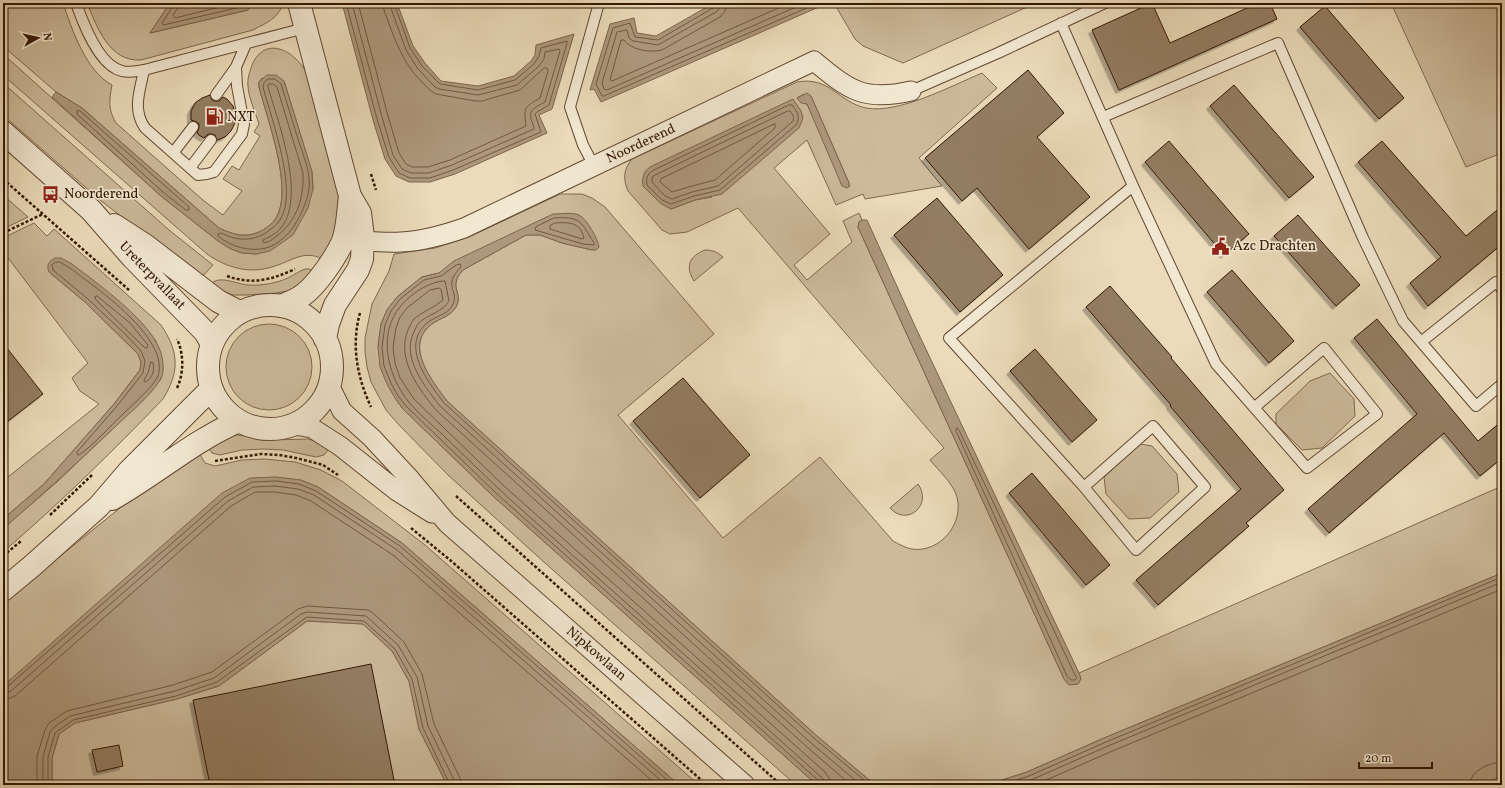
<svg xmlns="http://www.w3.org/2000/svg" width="1505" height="788" font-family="Vollkorn,serif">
<defs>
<filter id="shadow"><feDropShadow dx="-3.5" dy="3.5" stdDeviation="0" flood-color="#0004"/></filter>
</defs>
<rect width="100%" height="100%" fill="#ebdbba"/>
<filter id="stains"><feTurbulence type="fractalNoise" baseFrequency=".005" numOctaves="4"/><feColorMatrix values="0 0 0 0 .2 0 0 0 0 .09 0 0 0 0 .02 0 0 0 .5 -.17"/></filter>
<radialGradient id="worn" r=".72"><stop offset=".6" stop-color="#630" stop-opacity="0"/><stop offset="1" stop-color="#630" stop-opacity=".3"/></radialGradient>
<path fill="#ccba9b" stroke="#80684f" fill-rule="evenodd" d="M3 3H63C72 30 86 71 112 85 109 100 108 110 116 123L204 201 223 215 242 191 223 179 232 166 239 170 260 136 254 132 259 124C256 114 248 96 248 86 247 79 250 71 252 65 265 35 294 50 306 72L341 202 337 233 322 259C304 249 290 262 272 267 249 274 227 268 207 254L3 75V54L161 196 218 241 231 249 242 253 257 254 313 189 312 172 284 81 262 78 259 82V87C267 118 294 190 276 218 273 223 268 227 263 230 247 239 234 235 219 228L82 108 56 92 3 46Z
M87 3H170L150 33 248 10 254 3H284C277 19 268 22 253 30L141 60C109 62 97 27 87 3Z
M834 3H1036L903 63 863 46 855 39Z
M1391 3H1502V153L1466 167Z
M982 73 997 88 919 158 942 186 865 199 863 194 836 205 807 140 774 168 830 234 794 265 807 280 852 242 843 221 859 213 862 220 859 222 858 227 1064 679 1069 685 1081 679 1079 673 1502 486V573L1104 738 1027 772 987 785H878L868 779 817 736 447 401C432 381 403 345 432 324 440 318 451 316 456 307 464 292 447 287 463 270L526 235H540L562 243 592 250 562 214 439 273 422 277 397 297 387 310 381 324 378 347 395 398 403 409 494 497 817 785H796L545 563 448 475 399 425 386 410 371 382 367 367 365 352V338L372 304 389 271 394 254 435 248 469 237 560 194H582L592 198 605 207 714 334 618 415 723 538 820 457 893 541C899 544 905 548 912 549 940 553 964 524 957 497 953 483 939 471 930 460L944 448 738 208 687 232 670 234 662 230 628 191C623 179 623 170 632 159L797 82C830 76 838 102 866 108 899 114 951 86 982 73ZM802 95 811 96 849 183V187L807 104 797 98ZM642 181 712 197 695 200 671 209Z
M3 83 169 230 213 265 201 278 100 200 3 115Z
M3 195 28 217 3 229Z
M34 223 47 236 54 229 161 325C179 352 180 371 163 399 112 452 59 504 3 552V528L57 482 144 399 161 379 156 341 136 317 49 272 85 302 138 354 141 362 140 370 114 404 44 484 3 519V481L99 404 80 391 72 378 88 363 5 254 3 255V238Z
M705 250C713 250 717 252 723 257L694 281C685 267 689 256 705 250Z
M305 269H309L314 271 297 287 287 291 276 293 247 295H233L226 293 210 285C218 274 236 284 248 285 262 286 276 283 288 278 294 275 299 271 305 269Z
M226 367a43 43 0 1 1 86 0a43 43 0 1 1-86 0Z
M1330 373 1354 399 1355 416 1322 448 1302 450 1276 424V414L1310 381Z
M231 434 270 440 309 439 324 445 329 449 324 455 316 457 283 450 263 449 242 450 220 455 212 453 208 447Z
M1140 444 1152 446 1177 474 1179 492 1150 518 1129 519 1106 494 1104 477Z
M199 453 205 463 215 466 242 460 265 459 295 462 321 470 342 481 425 545 699 785H679L402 543 318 487 300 480 3 686V602L145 488Z
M918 484C933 505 907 527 890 508Z
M307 621 363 624 392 651 409 681 419 729 447 785H52V758L59 734 75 723 177 699 219 686Z"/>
<path fill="#ad987c" stroke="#7d644c" d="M170 3H254L248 10 150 33Z
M342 3H397L413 46 425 63 441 81 478 86 514 76 531 61 535 55 536 45 574 34 552 109 539 115 547 133 455 174 430 182H409L396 176 385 159 373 120Z
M714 3H828L601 102 594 89 590 90 610 24 634 18 637 33 656 36Z
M267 75H276L284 81 312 172 313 189 308 208 293 235 270 251 257 254 242 253 231 249 218 241 161 196 52 97 56 92 82 108 219 228C234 235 247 239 263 230 268 227 273 223 276 218 294 190 267 118 259 87V82Z
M807 93 811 96 849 183V187L847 188 842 186 807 104 801 103 797 98Z
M793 99 801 111 803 118 799 128 722 194 695 200 671 209 660 203 643 186C642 178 643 172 650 167Z
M553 214C560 214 572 212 579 215 587 219 598 239 599 247L596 250H592L562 243 540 235H526L463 270C447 287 464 293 456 307 451 316 440 318 432 324 403 345 432 381 447 401L817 736 868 779 878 785H817L494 497 403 409 395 398 387 384 380 367 378 347 381 324 387 310 397 297 422 277 439 273 454 261Z
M862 220H867L914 324 1079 673 1081 679 1078 684 1069 685 1064 679 858 227 859 222Z
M55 258H61L72 264C98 284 152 322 161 353 163 361 165 373 160 380 149 398 129 413 114 428 78 462 41 496 4 528L3 519 44 484 114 404 140 370 141 362 138 354 85 302 49 272C46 265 49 261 55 258Z
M276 477 301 480 318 487 402 543 679 785H447L419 729 409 681 392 651 363 624 307 621 219 686 177 699 75 723 59 734 52 758V785H3V686L222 493 250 478Z
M1502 573V776L1480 785H987L1027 772 1104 738Z"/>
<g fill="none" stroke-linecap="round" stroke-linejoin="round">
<path stroke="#705840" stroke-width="1" d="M173 3V6L162 23 163 25 245 6 248 3
M178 3V8L173 15 175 18 236 3
M346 3 377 119 389 157 399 173 410 178H430L453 170 541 132 535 114 537 112 549 105 567 43V41L541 48 539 56 534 64 515 80 478 90 440 84 422 66 410 48 394 3
M352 3 382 117 393 155 402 169 411 173H429L452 165 534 129C534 125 532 123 531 119 528 109 538 106 545 102L560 51 559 49 545 52 544 59 538 67 517 85 478 95 439 89 435 87 418 69 406 50 389 3
M358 3 388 116 399 153 406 164 412 167H428L450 160 526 126C524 107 523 108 540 98L548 71 547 68H544L520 90 482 101H475L436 94C430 91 426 86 422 82 401 61 394 37 384 10L383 3
M715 3 713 8 658 40 635 37 630 23 613 28 596 84 602 96H604L818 3
M721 3 720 8 716 12 658 45 633 41 629 38 627 30 617 32 602 83 604 89 607 90 805 3
M727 3 725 11 720 17 662 50C650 53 631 50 624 40H621L610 80 612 81 790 3
M268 79H275L281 84C287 102 292 121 298 139 303 155 311 172 309 189 307 202 301 215 294 226 288 235 277 245 266 248 250 252 231 247 218 236V234L221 233C235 240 249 242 264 234 270 230 276 226 280 220 299 192 271 118 263 87L264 83Z
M269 84H273L277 87 303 173C304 198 297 220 278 235 274 238 270 242 264 243L263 242V240C267 238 273 235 276 233 310 205 278 122 268 87Z
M789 105H792C797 112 801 117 796 125L720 190 694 196 671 204 662 200 647 185C646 179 647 174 652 171Z
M80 111 189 207V210H186L164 193 77 114V111Z
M788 111H790C793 115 795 117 792 122L718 186 692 192 672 199 665 196 652 182V177L655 175Z
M775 124V128L715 180 692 186 672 192 660 182 661 179Z
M554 218C581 216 581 222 594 243V245L583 244 535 230 536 227Z
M555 223C569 222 580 222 584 238L582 239 550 229V226Z
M56 262H60L70 268C96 288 170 338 158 376 154 386 132 405 123 414 109 427 95 444 79 455L77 454V452L117 406 143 373 145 361 141 351 126 335 88 299 53 270 52 265Z
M97 296 130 323 148 345 147 348H145L96 300 95 297Z
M151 362 153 363C155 371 152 379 145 382L144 380 148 373Z
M957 428 959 430 1075 675 1077 678 1075 680H1071L1067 676 956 431Z
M3 688 7 687 225 497 252 482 276 481 299 484 316 491 400 546 673 785
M3 694 11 691 228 501 253 487 275 486 298 489 314 495 397 550 666 785
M3 700 10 698 15 696 231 506 255 492H275L296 495 311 501 393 555 657 785
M37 785V756L45 730 49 723 67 711 173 685 212 672 298 609 307 606 368 610 373 613 404 642 422 674 434 724 460 778 461 785
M43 785V757L50 732 54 727 70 716 175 691 214 678 301 614 307 612 366 616 398 645 417 677 428 726 454 780 455 785
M48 785V757L55 733 73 720 176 696 217 682 307 617 364 621 395 649 412 679 423 728 450 785
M820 785 818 780 497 494 406 406 398 396 391 383 384 366 382 347 385 325 391 311 400 299 424 280 441 276 456 265 460 264 461 267C441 287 461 291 452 306 447 315 435 316 427 323 400 346 428 382 444 403L815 739 870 785
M825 785 824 780 821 777C725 690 628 605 532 519 501 492 472 463 443 435 428 421 411 408 401 391 386 366 380 331 400 307 410 294 430 281 445 281L449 301C443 312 428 314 419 323 416 326 415 330 413 334 402 359 426 388 440 406L811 743 861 785
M831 785 829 778 825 772 504 486 414 399 400 378 395 363 393 347 396 328 400 317 407 308 430 290 439 288 441 289 443 300C434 308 423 311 414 319 411 322 410 326 408 330 396 359 419 390 437 411L807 747 851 785
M1000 785 1029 776 1106 742 1502 577
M1016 785 1031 780 1108 746 1502 582
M1035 785 1110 752 1502 589
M1470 785C1470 770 1489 763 1502 762"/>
</g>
<path fill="#937d62" stroke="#341703" filter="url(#shadow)" d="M1152 3 1170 43 1258 3H1270L1277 19 1119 90 1092 30Z
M1325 6 1404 98 1379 119 1300 27Z
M1028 70 1064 113 1037 137 1090 197 1029 249 977 188 962 201 925 158Z
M1234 85 1314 177 1289 198 1210 106Z
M210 95 212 100 215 101H219L223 97 227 99 233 106 236 115 235 123 231 131 225 137 217 140 215 135 212 134H208L204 138 199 135 197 133 199 128V124L197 122 191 120V111L195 103 202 98Z
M1169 141 1249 234 1224 255 1145 162Z
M1382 141 1466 236 1502 206V244L1428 306 1410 283 1441 257 1358 162Z
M937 198 1003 275 960 312 894 235Z
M1298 215 1360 285 1336 306 1274 236Z
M1232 270 1294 341 1269 363 1207 292Z
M1110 286 1172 357 1171 358 1284 490 1246 523 1249 526 1158 605 1136 580 1241 489 1170 406 1171 405 1086 307Z
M1377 319 1478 441 1502 421V458L1480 476 1444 433 1329 533 1308 509 1417 414 1354 338Z
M3 343 43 394 3 425Z
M1035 349 1097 420 1072 442 1010 371Z
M683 378 750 455 700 498 633 421Z
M1032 473 1110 565 1086 585 1009 493Z
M371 664 395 785H210L193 700Z
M119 745 123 766 97 772 92 750Z"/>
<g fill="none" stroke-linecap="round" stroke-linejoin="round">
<defs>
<path id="service" d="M76 3C83 23 99 66 122 71 129 73 137 71 144 70L305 28
M1061 23 1133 186 1216 364 1307 468 1377 414 1324 348 1255 407
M144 70C140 91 132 109 145 128L198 175 207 174 214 172 242 134 244 124 237 86 236 67 246 44
M911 91 998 53 1105 3
M216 95 236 67
M1103 117 1278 43 1363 238 1403 321 1476 406 1502 384
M173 153 193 127
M594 166 583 145 570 107 599 3
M190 168 211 140
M1421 342 1496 282 1502 289
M1084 487 1153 426 1205 487 1136 550 1084 487 949 338 1133 186"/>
<path id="minor" d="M348 240C366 241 384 243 401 242 423 241 444 235 464 228L814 61C849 90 864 102 911 91
M329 385 342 411 372 438 410 479 447 523 745 785
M294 425 312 428 340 446 397 491 432 513"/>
<path id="tertiary" d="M299 3 350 196 360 213 363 237 362 259 358 270 335 305 328 324 325 339
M3 132 91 210 132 257 205 332 212 344
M114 225 145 245 218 301 239 312
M208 367a62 62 0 1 1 124 0a62 62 0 1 1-124 0Z
M281 306C288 303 297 300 303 295 317 285 336 257 343 241 348 227 348 210 350 196
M112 499C156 474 193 441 239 421
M3 590 32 566 99 506 129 471 211 389"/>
</defs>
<use href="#service" stroke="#624831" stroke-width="12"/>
<use href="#minor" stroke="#624831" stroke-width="21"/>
<use href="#tertiary" stroke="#624831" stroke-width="24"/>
<path stroke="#341703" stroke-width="2.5" stroke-dasharray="3 2" stroke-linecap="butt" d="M371 174 376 190
M3 179 129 290
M3 233 43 214
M227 276C252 285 271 280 295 269
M360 313C351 345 357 377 371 407
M177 388C184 373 184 354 177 339
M215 461 261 454 279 455 296 458 323 465 338 475
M456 496 781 785
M50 515 93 474
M411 528 450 560 707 785
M3 556 21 541"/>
<use href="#service" stroke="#f2e8d2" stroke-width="10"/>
<use href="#minor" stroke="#f2e8d2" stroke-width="19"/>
<use href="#tertiary" stroke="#f2e8d2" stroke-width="22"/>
</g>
<defs>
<symbol id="fuel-bare" viewBox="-9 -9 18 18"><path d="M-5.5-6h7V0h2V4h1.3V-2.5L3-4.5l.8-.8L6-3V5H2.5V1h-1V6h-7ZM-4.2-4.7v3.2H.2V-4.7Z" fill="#8f2418" stroke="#f2e8d2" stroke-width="2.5" paint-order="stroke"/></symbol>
<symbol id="bus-bare" viewBox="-9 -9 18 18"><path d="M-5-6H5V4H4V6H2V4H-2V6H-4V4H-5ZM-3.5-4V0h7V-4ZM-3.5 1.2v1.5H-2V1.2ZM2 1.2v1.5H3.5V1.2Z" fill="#8f2418" stroke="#f2e8d2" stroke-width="2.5" paint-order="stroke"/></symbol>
<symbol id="civic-bare" viewBox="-9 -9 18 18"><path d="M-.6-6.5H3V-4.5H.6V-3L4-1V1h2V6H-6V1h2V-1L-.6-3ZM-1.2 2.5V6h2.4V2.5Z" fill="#8f2418" stroke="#f2e8d2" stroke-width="2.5" paint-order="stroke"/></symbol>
</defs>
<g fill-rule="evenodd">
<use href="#fuel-bare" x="202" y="104" width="25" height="25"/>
<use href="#bus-bare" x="38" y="182" width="25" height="25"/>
<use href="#civic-bare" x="1208" y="234" width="25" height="25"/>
</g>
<g text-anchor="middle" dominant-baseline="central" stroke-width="3.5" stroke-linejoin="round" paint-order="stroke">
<g font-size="14" fill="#341703" stroke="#f2e8d2" text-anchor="start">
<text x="227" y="117">NXT</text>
<text x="64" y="194">Noorderend</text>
<text x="1233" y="246">Azc Drachten</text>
</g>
<g font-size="14" fill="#341703" stroke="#f2e8d2">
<text transform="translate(641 144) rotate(-25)">Noorderend</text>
<text transform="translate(152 276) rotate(46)">Ureterpvallaat</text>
<text transform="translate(596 654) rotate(41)">Nipkowlaan</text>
</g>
</g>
<rect width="1505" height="788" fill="none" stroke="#ebdbba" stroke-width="16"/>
<rect x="4" y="4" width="1497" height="780" fill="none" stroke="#341703" stroke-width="2"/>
<rect x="8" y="8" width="1489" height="772" fill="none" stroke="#341703"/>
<g transform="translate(38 38) rotate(82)" stroke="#f2e8d2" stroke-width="3" paint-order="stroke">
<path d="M0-3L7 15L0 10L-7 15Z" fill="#341703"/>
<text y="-6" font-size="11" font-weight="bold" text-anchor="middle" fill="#341703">N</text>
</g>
<path d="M1359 762v6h73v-6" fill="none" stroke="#341703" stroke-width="2"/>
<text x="1365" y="762" font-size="12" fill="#341703" stroke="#f2e8d2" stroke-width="3" paint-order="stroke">20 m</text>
<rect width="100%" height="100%" filter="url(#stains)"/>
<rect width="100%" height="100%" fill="url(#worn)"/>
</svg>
